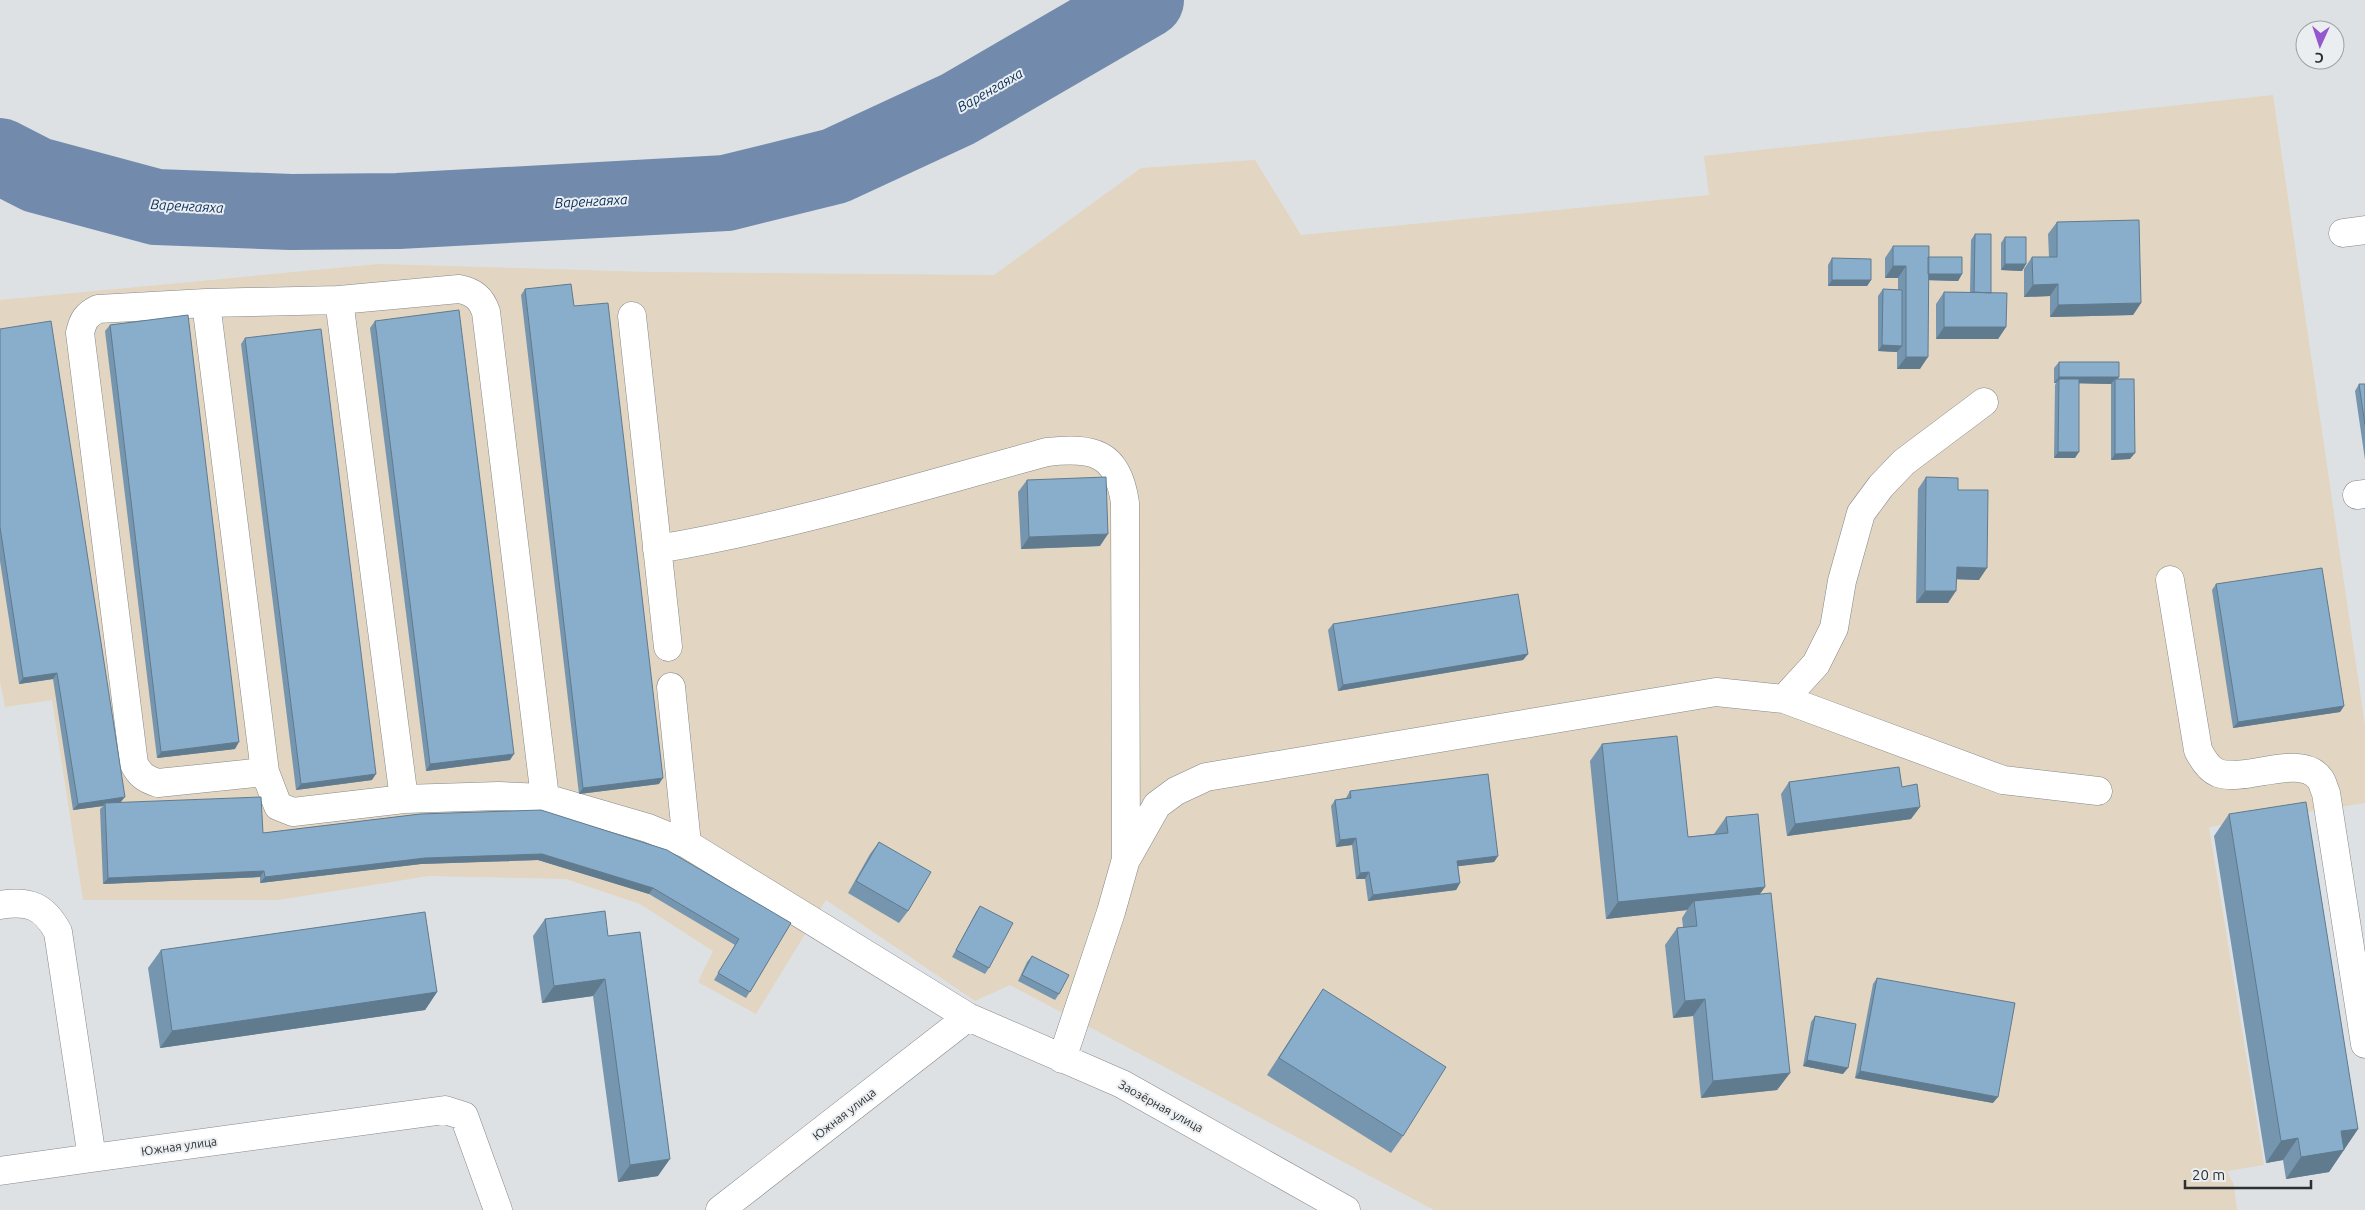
<svg xmlns="http://www.w3.org/2000/svg" width="2365" height="1210" font-family="Ubuntu,sans-serif">
<rect width="100%" height="100%" fill="#dee1e3"/>
<path fill="#e2d5c1" d="M2273 95 2365 726V803L2209 827 2264 1165 2227 1171 2234 1185 2237 1210H1434L1010 985 975 1001 826 900 756 1014 698 982 713 951 640 904 566 879 429 876 278 900H83L52 700 5 707 0 681V300L379 264 650 272 994 275 1141 168 1255 160 1301 235 1709 195 1704 156Z"/>
<g fill="none" stroke-linecap="round" stroke-linejoin="round">
<path stroke="#728bad" stroke-width="76" d="M0 156 37 175 156 207 291 212 398 211 726 193 835 166 958 109 1146 0"/>
<defs>
<path id="minor" d="M2343 233 2365 230
M339 300 404 799
M206 303 98 309C86 315 83 320 80 333L134 764C140 775 145 779 158 783L265 772
M632 316 668 647
M2357 495 2365 494
M657 549C789 527 918 487 1047 452 1093 447 1118 452 1125 503L1126 859 1111 912 1062 1059
M2170 580 2198 750C2202 758 2208 769 2218 773 2245 783 2301 752 2320 779 2323 783 2324 789 2326 793L2365 1044
M671 687 687 844
M1784 699 1816 664 1834 628 1842 581 1861 513 1881 486 1904 462 1984 402
M545 798 486 312C481 298 474 292 459 289L339 300 206 303 265 772 278 806 293 812 404 799 499 796 545 798 648 828 687 844 968 1017 1122 1084 1346 1210
M1127 858 1157 805 1176 791 1206 777 1716 692 1784 699 2003 780 2098 791
M0 905C29 900 44 906 58 932L92 1158 445 1110 464 1116 498 1210
M0 1171 92 1158
M720 1210 968 1017"/>
</defs>
<use href="#minor" stroke="#85888a" stroke-width="29"/>
<use href="#minor" stroke="#fff" stroke-width="28"/>
</g>
<path fill="#7696af" d="M2057 222 2141 303 2133 315 2050 317V296L2024 297V269L2032 257H2049L2048 234Z
M1975 234 1991 293 2006 327 1998 339H1936V304L1944 292H1970L1971 240Z
M2005 237 2026 264 2022 271 2001 270V243Z
M1893 246 1928 257 1962 274 1958 281 1928 280 1920 369H1897V352L1878 351V296L1883 289 1898 290V278H1885V258Z
M1832 258 1871 280 1867 286H1828V265Z
M525 289 574 306 659 784 579 794 521 295Z
M375 321 510 760 426 771 370 328Z
M110 325 235 749 157 758 105 331Z
M0 329 121 803 263 833 420 814 791 923 746 998 714 980 735 945 649 894 538 860 421 864 260 883V877L103 884 100 809 103 806 73 810 53 679 19 684 0 561Z
M245 338 372 780 296 790 241 344Z
M2059 362 2118 379 2130 459 2111 460V384L2079 383 2075 458H2054L2055 385 2056 383H2054V368Z
M2359 384H2365V460L2355 391Z
M1926 477 1958 490 1979 580 1956 579 1948 603H1916L1918 489Z
M1027 480 1100 546 1021 549 1018 492Z
M2216 584 2344 706 2340 712 2233 728 2212 590Z
M1333 624 1528 654 1523 660 1338 691 1328 630Z
M1602 744 1688 837 1714 834 1726 817 1760 894 1790 1073 1777 1090 1701 1098 1693 1016 1673 1018 1665 945 1677 928 1683 927 1682 918 1687 910 1606 919 1590 761Z
M1789 782 1902 787 1911 819 1787 836 1781 794Z
M1350 791 1498 856 1494 862 1458 866 1460 883 1456 890 1368 901 1365 879H1356L1352 845 1336 847 1331 806 1335 800 1346 798Z
M2229 814 2358 1129 2329 1172 2286 1179 2283 1160 2266 1163 2214 836Z
M879 842 908 911 899 923 848 893 870 854Z
M980 906 989 968 985 974 952 957 976 912Z
M545 919 608 936 658 1176 618 1182 593 996 542 1003 533 936Z
M161 950 437 992 425 1010 160 1048 148 968Z
M1032 956 1059 994 1055 1000 1018 981 1027 962Z
M1877 978 1993 1103 1855 1078 1873 984Z
M1323 989 1403 1136 1391 1153 1267 1075 1311 1007Z
M1815 1016 1843 1074 1803 1066 1811 1022Z"/>
<path fill="#607a8e" d="M2005 264H2026L2022 271 2001 270Z
M1893 266H1906L1898 278H1885Z
M1927 274H1962L1958 281 1923 280Z
M1832 280H1871L1867 286H1828Z
M2058 284 2050 296 2024 297 2033 285Z
M2141 303 2133 315 2050 317 2058 305Z
M1944 327H2006L1998 339H1936Z
M1882 345 1902 346 1897 352 1878 351Z
M1906 357H1928L1920 369H1897Z
M2059 377H2119L2115 383V379L2111 384 2059 383V379L2056 383H2054Z
M2058 452H2079L2075 458H2054Z
M2135 453 2130 459 2111 460 2115 454Z
M1108 534 1100 546 1021 549 1029 537Z
M1957 567 1987 568 1979 580 1948 579Z
M1925 591H1956L1948 603H1916Z
M1528 654 1523 660 1338 691 1343 685Z
M57 673 53 679 19 684 23 678Z
M2344 706 2340 712 2233 728 2238 722Z
M239 742 235 749 157 758 161 752Z
M514 754 510 760 426 771 430 764Z
M376 774 372 780 296 790 301 784Z
M663 778 659 784 579 794 583 788Z
M125 797 120 803H105L103 806 73 810 78 804Z
M1920 807 1911 819 1787 836 1795 824Z
M1356 838 1352 845 1336 847 1340 840Z
M542 854 653 888 649 894 538 860 421 864 260 883 265 877 425 858Z
M1498 856 1494 862 1452 867 1457 861Z
M264 871 260 877 103 884 108 878Z
M1369 872 1365 879H1356L1360 873Z
M1460 883 1456 890 1368 901 1373 895Z
M1765 887 1753 904 1694 901 1687 910 1606 919 1618 902Z
M605 979 593 996 542 1003 554 986Z
M437 992 425 1010 160 1048 172 1031Z
M1705 999 1693 1016 1673 1018 1685 1001Z
M1807 1060 1848 1068 1843 1074 1803 1066Z
M1860 1071 1998 1097 1993 1103 1855 1078Z
M1790 1073 1777 1090 1701 1098 1713 1081Z
M2358 1129 2329 1172 2286 1179 2301 1157 2341 1131Z
M2298 1138 2283 1160 2266 1163 2281 1141Z
M670 1159 658 1176 618 1182 630 1165Z"/>
<path fill="#89aecb" stroke="#607a8e" d="M2139 220 2141 303 2058 305V284L2033 285 2032 257H2057V222Z
M1975 234H1991V293L1974 292Z
M2005 237H2026V264H2005Z
M1893 246H1929L1928 357H1906V266H1893Z
M1928 257H1962V274H1928Z
M1832 258 1871 259V280H1832Z
M571 284 574 306 608 303 663 778 583 788 525 289Z
M1883 289 1902 290V346L1882 345Z
M1944 292 2007 293 2006 327H1944Z
M459 310 514 754 430 764 375 321Z
M188 315 239 742 161 752 110 325Z
M51 321 125 797 78 804 57 673 23 678 0 527V329Z
M321 329 376 774 301 784 245 338Z
M2059 362H2119V377H2059Z
M2059 379H2079V452H2058Z
M2115 379H2134L2135 453 2115 454Z
M2359 384H2365V425Z
M1106 477 1108 534 1029 537 1027 480Z
M1926 477 1958 478V490H1988L1987 568 1957 567 1956 591H1925Z
M2322 568 2344 706 2238 722 2216 584Z
M1518 594 1528 654 1343 685 1333 624Z
M1677 736 1688 837 1728 833 1726 817 1758 814 1765 887 1618 902 1602 744Z
M1899 767 1902 787 1917 784 1920 807 1795 824 1789 782Z
M1488 774 1498 856 1457 861 1460 883 1373 895 1369 872 1360 873 1356 838 1340 840 1335 800 1351 798 1350 791Z
M261 797 263 833 420 814 541 810 667 850 791 923 750 992 718 973 739 939 653 888 542 854 425 858 265 877 264 871 108 878 105 803Z
M2306 802 2358 1129 2341 1131 2344 1150 2301 1157 2298 1138 2281 1141 2229 814Z
M879 842 931 872 908 911 856 881Z
M1771 893 1790 1073 1713 1081 1705 999 1685 1001 1677 928 1697 926 1694 901Z
M980 906 1013 923 989 968 956 950Z
M605 911 608 936 640 932 670 1159 630 1165 605 979 554 986 545 919Z
M425 912 437 992 172 1031 161 950Z
M1032 956 1069 975 1059 994 1022 975Z
M1877 978 2015 1003 1998 1097 1860 1071Z
M1323 989 1446 1067 1403 1136 1279 1058Z
M1815 1016 1856 1024 1848 1068 1807 1060Z"/>
<g text-anchor="middle" dominant-baseline="central" stroke-width="4" stroke-linejoin="round" paint-order="stroke">
<g font-size="12" fill="#2d2f30" stroke="#ebeef1">
<text transform="translate(1161 1106) rotate(29)">Заозёрная улица</text>
<text transform="translate(844 1114) rotate(-38)">Южная улица</text>
<text transform="translate(179 1146) rotate(-8)">Южная улица</text>
</g>
<g font-size="14" font-style="italic" fill="#092f5b" stroke="#ebeef1">
<text transform="translate(990 90) rotate(-30)">Варенгаяха</text>
<text transform="translate(591 201) rotate(-3)">Варенгаяха</text>
<text transform="translate(187 206) rotate(3)">Варенгаяха</text>
</g>
</g>
<g transform="translate(2320 45) rotate(183)"><circle r="24" fill="#ebeef1" stroke="#9fa2a4"/>
<path d="M0-4L9 19L0 12L-9 19Z" fill="#9457ce"/>
<text y="-8" font-size="14" font-weight="bold" text-anchor="middle" fill="#2d2f30">С</text>
</g>
<path d="M2185 1180v8h126v-8" fill="none" stroke="#2d2f30" stroke-width="2.5"/>
<text x="2192" y="1180" font-size="15" fill="#2d2f30" stroke="#ebeef1" stroke-width="4" paint-order="stroke">20 m</text>
</svg>
